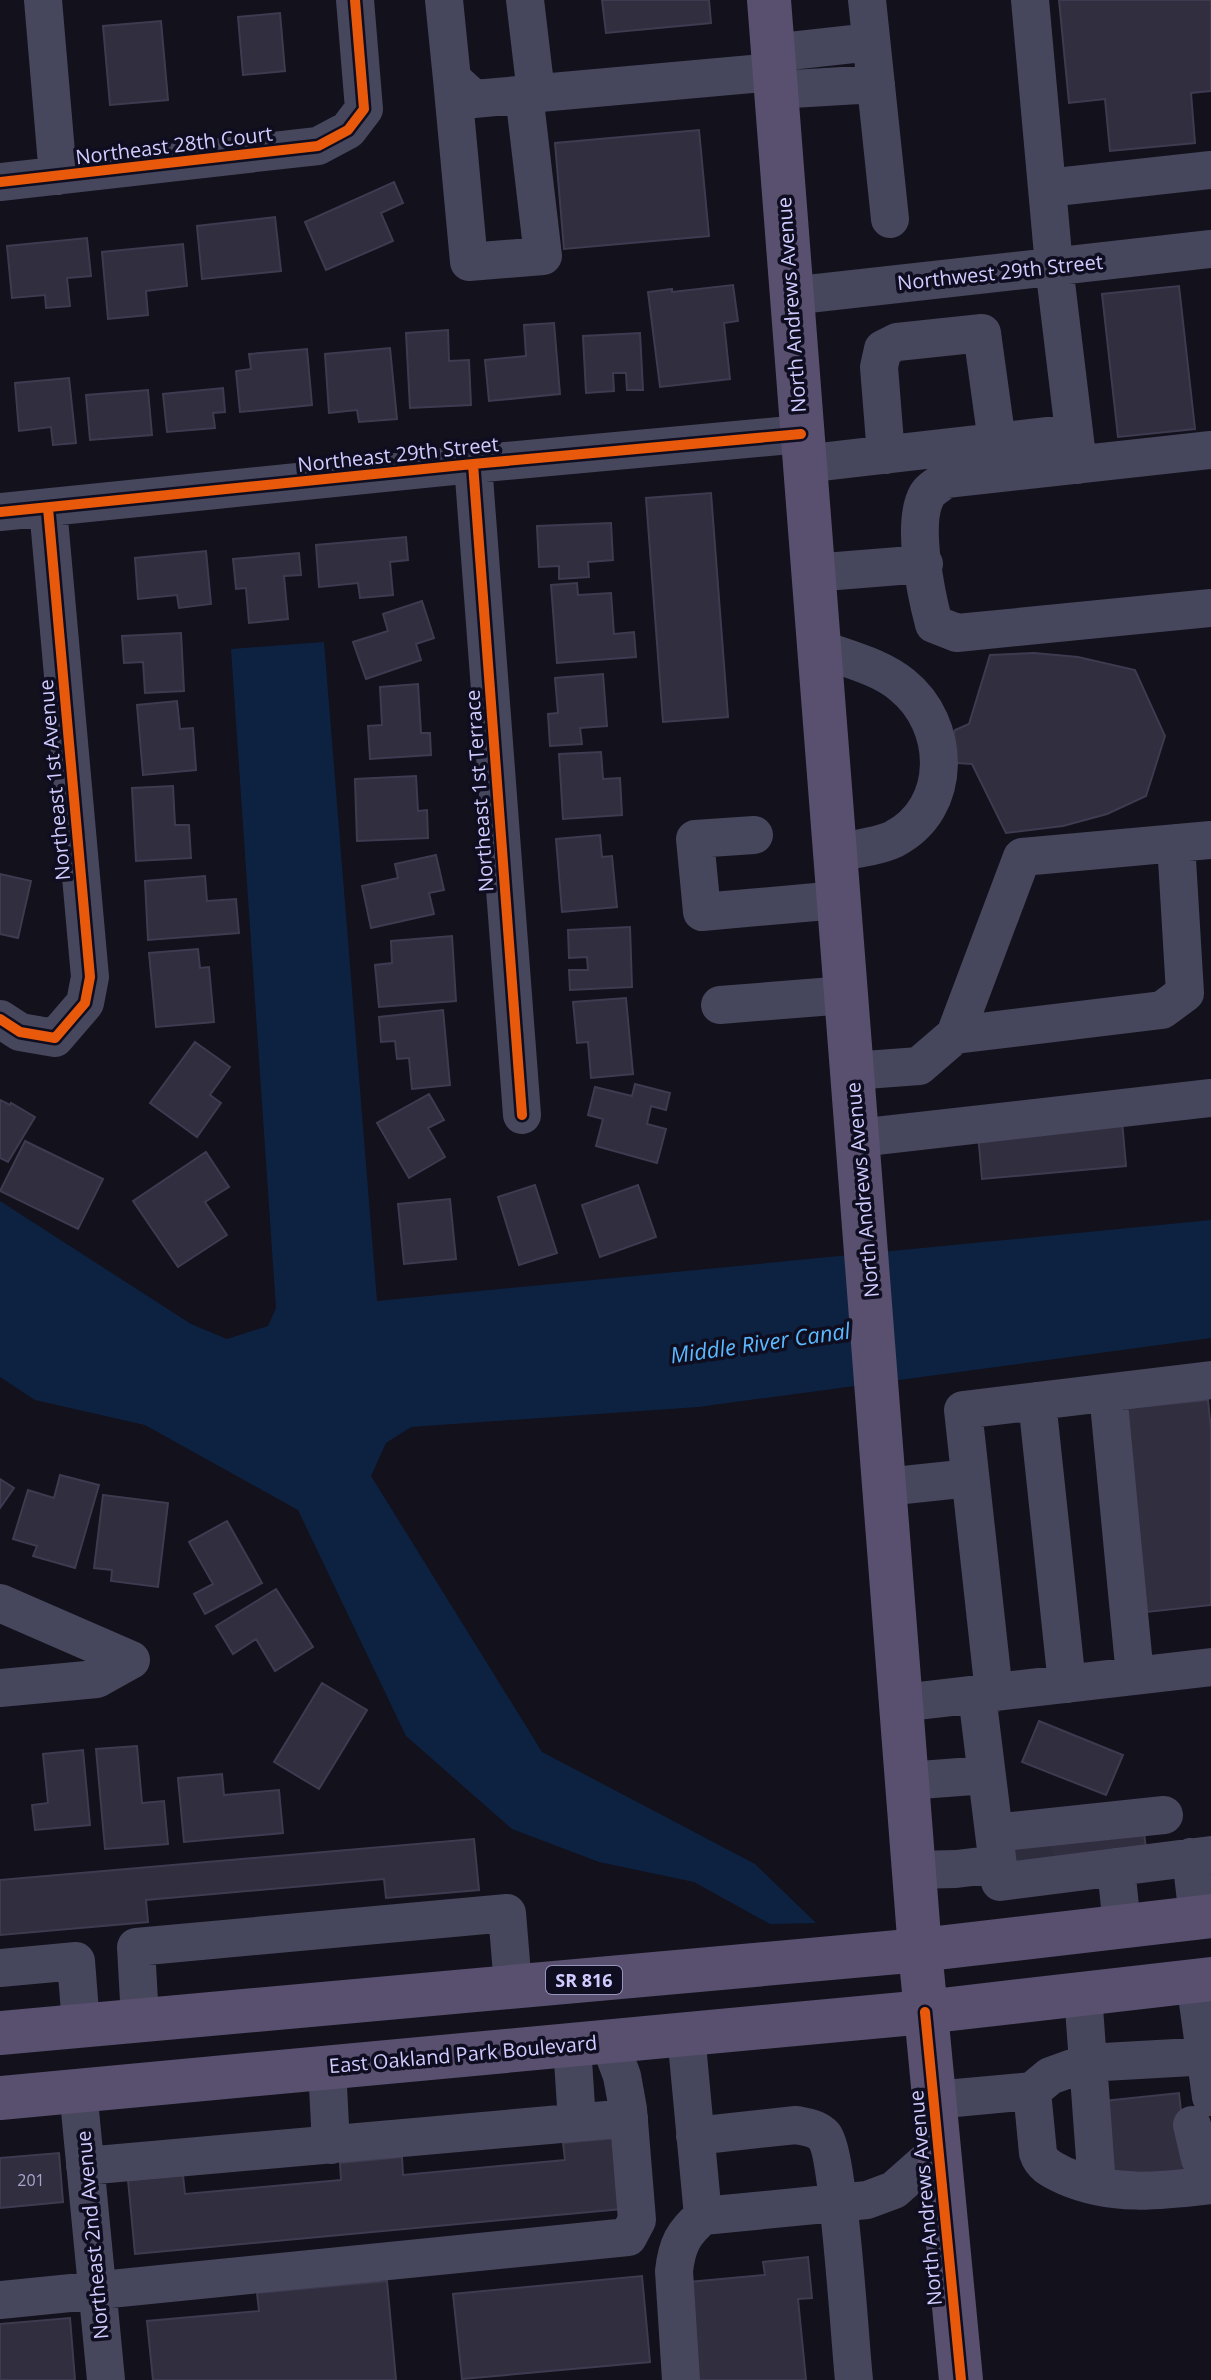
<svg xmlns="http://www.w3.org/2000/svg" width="1211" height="2380" font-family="'Open Sans',sans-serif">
<rect width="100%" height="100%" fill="#12111c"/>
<path fill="#0d2241" d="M324 642 377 1301 1211 1220V1338L698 1407 411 1427 386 1443 371 1476 542 1752 755 1864 816 1923 770 1924 694 1882 599 1862 512 1829 406 1736 298 1510 145 1425 35 1400 0 1377V1201L191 1324 227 1339 268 1326 276 1308 231 649Z"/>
<path fill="#302e3f" stroke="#3e3b50" stroke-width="2" d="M602 0H709L711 23 606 33Z
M1059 0H1211V91L1191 93 1195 143 1110 151 1105 99 1069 103Z
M280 13 285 71 243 75 238 17Z
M161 21 168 100 110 105 103 26Z
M699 130 709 236 564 249 555 143Z
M394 182 403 203 381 213 393 241 326 270 305 222Z
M275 217 281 271 202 279 197 226Z
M87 238 91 276 67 278 70 306 46 308 45 295 12 298 7 246Z
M183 244 187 286 146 291 148 315 108 319 102 252Z
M733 285 738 321 724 323 730 379 660 387 648 292 672 289V292Z
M1179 286 1195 429 1118 437 1102 294Z
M554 323 560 394 489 401 485 360 526 356 524 325Z
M448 330 449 361 469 360 471 405 410 408 406 333Z
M640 333 643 390H627L626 373H613L614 391 586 393 583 336Z
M390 348 397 419 359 422 357 410 329 413 325 354Z
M307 349 312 405 240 412 236 371 251 369 249 354Z
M69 378 76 443 53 445 51 427 19 431 15 383Z
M223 388 225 412 213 413 215 428 167 432 163 394Z
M148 390 152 435 90 440 86 395Z
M711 493 728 717 663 722 646 498Z
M611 523 613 560 588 562 589 577 559 579V566L539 567 537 526Z
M406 537 408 560 390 562 393 595 360 598 358 583 319 587 316 545Z
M206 551 211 604 179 608 177 595 138 599 135 558Z
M299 553 301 575 284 576 288 619 249 623 246 588 236 589 233 559Z
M577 583 578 595 611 593 614 634 634 632 636 657 557 663 551 585Z
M422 601 434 638 416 644 421 660 366 679 353 642 388 631 383 614Z
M181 633 184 691 145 693 143 662 124 663 122 636Z
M1034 653 1078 657 1135 670 1165 736 1146 796 1107 814 1063 826 1006 833 972 764 957 763 948 746 955 730 969 724 990 655Z
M603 674 607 726 580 728 582 744 550 746 548 714 558 713 555 678Z
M418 684 421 733H430L431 755 370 759 368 726 382 725 380 687Z
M177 701 180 729 193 728 196 770 143 775 137 705Z
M601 752 603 779 620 778 622 815 563 819 559 754Z
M416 776 418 811 427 810 428 838 357 841 355 779Z
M173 786 175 825H189L191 858 136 861 132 788Z
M600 835 602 857 612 856 617 907 562 912 556 839Z
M436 855 444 890 429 893 434 914 371 928 362 886 398 878 395 864Z
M0 874 31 881 18 938 0 934Z
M205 876 207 901 236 899 239 933 148 940 145 881Z
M630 927 632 987 570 990 569 970H588L587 957 569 958 568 930Z
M452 936 456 1001 379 1007 375 965 392 963 391 941Z
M198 949 200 968 209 967 214 1022 156 1027 149 953Z
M626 998 633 1074 591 1078 588 1042 577 1043 573 1002Z
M443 1010 450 1085 412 1089 409 1058 397 1059 395 1041 381 1042 379 1017Z
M195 1042 230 1067 210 1095 221 1103 197 1137 150 1103Z
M635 1084 670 1093 666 1110 651 1106 647 1124 666 1129 657 1163 596 1146 603 1119 588 1115 595 1087 632 1096Z
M429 1094 444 1120 428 1128 445 1157 409 1178 377 1123Z
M0 1100 10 1105 11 1103 35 1117 8 1162 0 1158Z
M1122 1121 1126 1166 982 1179 978 1134Z
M25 1141 103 1179 78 1229 0 1191Z
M206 1152 229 1187 205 1202 227 1235 178 1267 133 1201Z
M535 1185 557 1253 519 1265 498 1197Z
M638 1185 656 1237 600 1257 582 1205Z
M450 1199 456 1259 404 1264 398 1204Z
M1208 1400 1211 1430V1605L1147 1612 1126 1408Z
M60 1475 99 1485 75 1568 33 1556 37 1546 13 1539 28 1490 54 1498Z
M0 1479 14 1488 0 1508Z
M103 1495 168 1503 158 1587 111 1581 112 1570 94 1568Z
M227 1521 262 1583 205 1614 194 1594 213 1584 189 1542Z
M276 1589 313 1647 275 1671 256 1639 233 1654 216 1626Z
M322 1683 367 1710 319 1789 274 1762Z
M1039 1721 1123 1755 1106 1795 1022 1762Z
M137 1746 142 1803 164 1801 168 1844 105 1849 96 1749Z
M83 1750 90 1825 35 1830 32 1805 48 1803 43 1754Z
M222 1774 224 1795 279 1790 283 1833 184 1842 178 1778Z
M1143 1826 1147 1855 1009 1871 1006 1842Z
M474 1839 479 1890 386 1898 384 1879 146 1900 148 1922 0 1935V1880Z
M1179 2093 1188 2174 1113 2182 1104 2101Z
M616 2138 622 2209 135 2254 128 2180 183 2175 185 2194 341 2180 340 2163 402 2157 403 2175 565 2160 563 2143Z
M59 2153 63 2202 0 2208V2158Z
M808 2257 812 2298 798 2299 806 2380H687L678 2283 765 2275 763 2262Z
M642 2276 650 2362 462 2379 453 2294Z
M387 2281 396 2380H153L147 2321 259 2311 257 2293Z
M70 2318 75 2380H0V2324Z"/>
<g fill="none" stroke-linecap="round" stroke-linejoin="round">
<path stroke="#2e2d3e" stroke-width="38" stroke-dasharray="38 19" stroke-linecap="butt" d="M1031 1839 1036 1868"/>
<path stroke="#46465d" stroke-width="38" d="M43 0 58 176
M444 0 452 79 474 99 774 72
M525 0 536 93
M867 0 890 219
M1030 0 1047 188 1211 170
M772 53 871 42
M452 79 469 262 543 256 524 94
M775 90 876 84
M0 182 318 146 348 130 364 109 355 0
M1047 188 1054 266 1078 465
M790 296 1211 249
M1211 450 946 479C940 484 930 489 927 495 911 522 926 594 934 624L957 633 1211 608
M886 455 879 367 883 349 897 342 982 333 997 442
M473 464 522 1115
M803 464 1074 433
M0 512 473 464 801 434
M812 573 924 564
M818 648C846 659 879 666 902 685 951 724 954 808 894 839 877 847 853 849 834 853
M754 835 695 839 702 912 838 900
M720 1005 846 995
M0 1019 20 1032 55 1038 85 1003 90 977 48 508
M955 1035 1022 857 1211 840
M852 1071 919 1066 955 1035 1162 1010 1185 993 1176 843
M858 1138 1211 1098
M1108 1393 1135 1676
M1037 1401 1067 1684
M885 1487 970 1478
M0 1603 131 1660
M0 1688 97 1679 131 1660
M994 1693 963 1410 1211 1380
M977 1695 1000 1882 1211 1855
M901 1703 1211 1667
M907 1781 986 1775
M994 1833 1164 1815
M1191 1857 1198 1918
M1116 1867 1122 1927
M914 1870 956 1869 998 1864
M0 1968 76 1961 81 2025
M1195 1981 1211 2097
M1083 1994 1097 2186
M140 2019 136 1947 507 1913 513 1986
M686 2034 703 2216 867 2200 894 2190 938 2151
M572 2045 577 2122
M327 2067 331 2145
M78 2090 106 2380
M1032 2091 1038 2153C1042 2166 1053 2170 1065 2176 1113 2197 1160 2191 1211 2185
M934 2100 1032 2091 1050 2076 1086 2063 1211 2056
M1192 2125 1200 2159 1211 2177
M695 2136 796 2125C806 2127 817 2128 824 2136 839 2154 850 2344 854 2380
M85 2166 629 2118
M0 2300 628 2237 637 2220 628 2109 622 2076 609 2041
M681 2380 674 2271C677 2245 683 2233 703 2216"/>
<path stroke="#594f6e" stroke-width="44" d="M769 0 920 1950 961 2380
M0 2033 920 1950 1211 1916
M0 2098 925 2012 1211 1979"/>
<defs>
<path id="cycleway" d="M0 182 318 146 348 130 364 109 355 0
M473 464 522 1115
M0 512 473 464 801 434
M0 1019 20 1032 55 1038 85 1003 90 977 48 508
M925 2012 961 2380"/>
</defs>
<use href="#cycleway" stroke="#0f0d20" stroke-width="15"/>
<use href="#cycleway" stroke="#e8590c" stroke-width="10"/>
</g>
<g text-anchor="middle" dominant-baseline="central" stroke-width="7" stroke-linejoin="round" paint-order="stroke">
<g font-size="16" fill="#a8a4cf">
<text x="31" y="2180">201</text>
</g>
<rect fill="#0f0d20" stroke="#9693bc" stroke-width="2" x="546" y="1966" width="76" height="28" rx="6"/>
<g font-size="18" font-weight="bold" fill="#d0ccff">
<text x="584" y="1980">SR 816</text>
</g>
<g font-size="20" fill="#d0ccff" stroke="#0f0d20">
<text transform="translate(174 145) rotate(-7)">Northeast 28th Court</text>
<text transform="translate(1000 272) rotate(-6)">Northwest 29th Street</text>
<text transform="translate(791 305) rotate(-94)">North Andrews Avenue</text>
<text transform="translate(398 454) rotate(-6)">Northeast 29th Street</text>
<text transform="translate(54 780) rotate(-95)">Northeast 1st Avenue</text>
<text transform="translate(479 791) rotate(-94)">Northeast 1st Terrace</text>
<text transform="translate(862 1190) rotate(-95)">North Andrews Avenue</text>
<text transform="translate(463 2054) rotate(-5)">East Oakland Park Boulevard</text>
<text transform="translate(925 2198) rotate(-95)">North Andrews Avenue</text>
<text transform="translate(92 2235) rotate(-95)">Northeast 2nd Avenue</text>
</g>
<g font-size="22" font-style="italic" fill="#5ab9ff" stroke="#0f0d20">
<text transform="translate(760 1342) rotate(-8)">Middle River Canal</text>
</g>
</g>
</svg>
